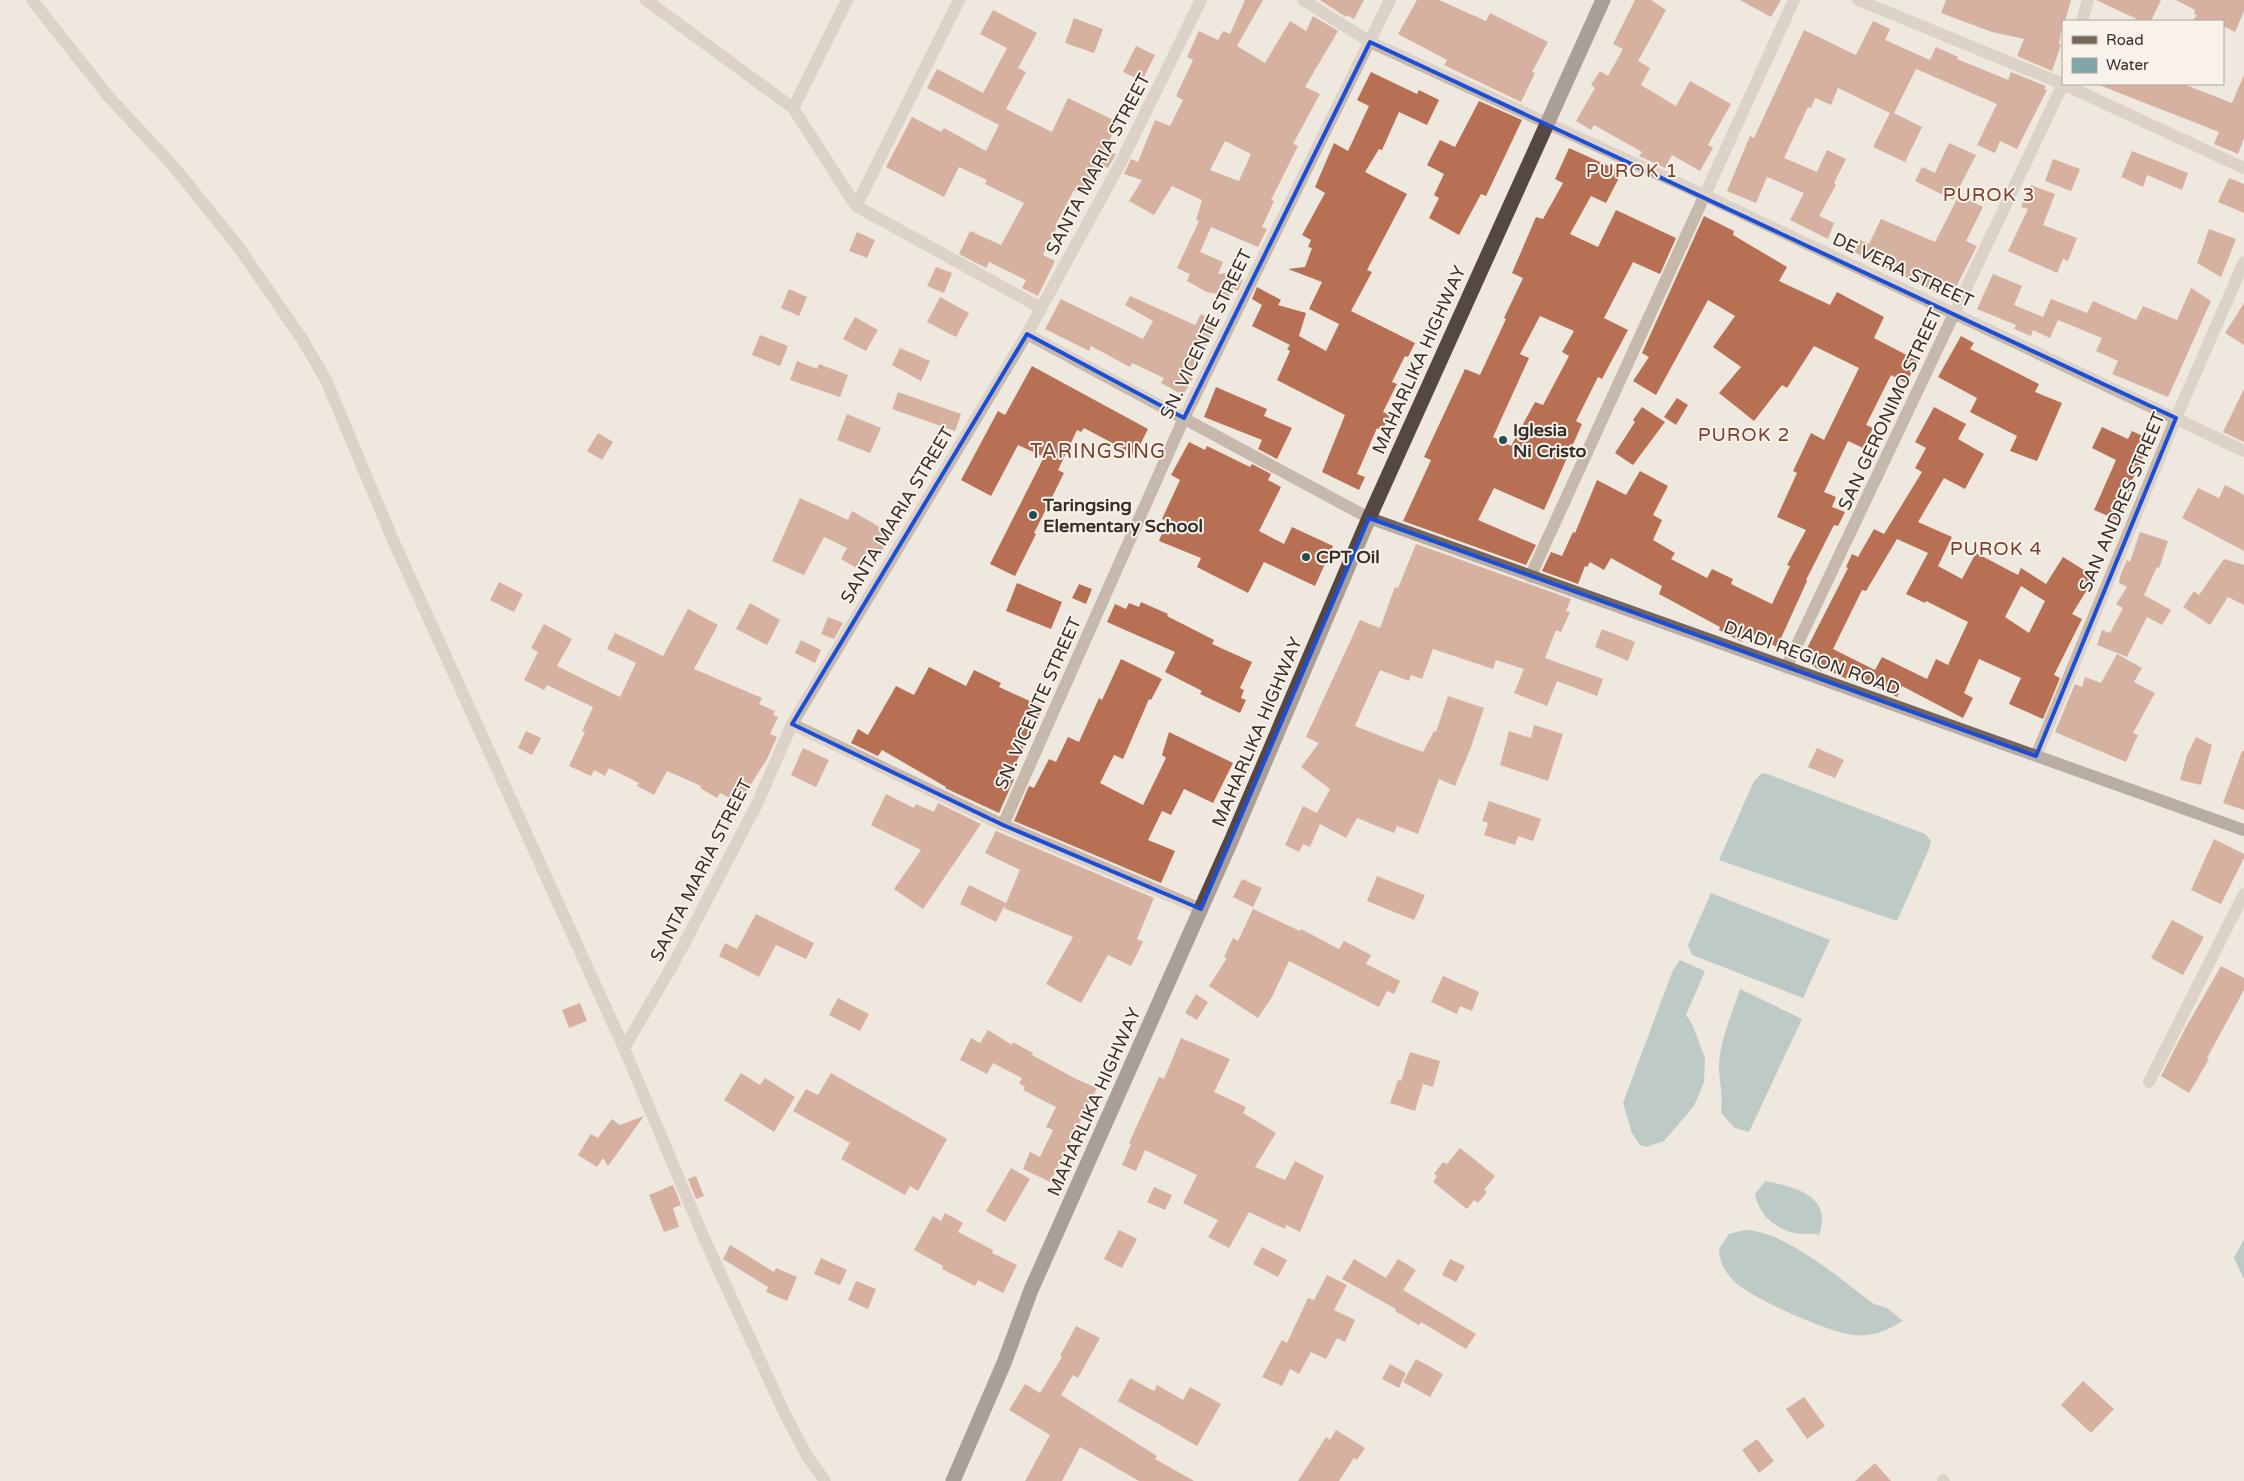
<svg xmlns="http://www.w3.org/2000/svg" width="2244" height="1481" font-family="'Varela Round',sans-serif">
<rect width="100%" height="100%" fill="#efe8de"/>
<path fill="#80a6a9" d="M1765 773 1925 834 1931 841 1929 849 1897 921 1719 860 1754 781 1761 774Z
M1711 893 1830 940 1803 998 1692 955 1688 945Z
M1680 960 1705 971 1686 1015 1692 1024 1705 1058 1704 1082 1694 1106 1664 1141 1646 1147 1640 1145 1632 1133 1623 1103 1673 970Z
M1740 989 1802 1019 1749 1132 1735 1128 1721 1113C1723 1097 1720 1084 1719 1069 1719 1042 1732 1014 1740 989Z
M1765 1181C1796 1187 1833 1196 1819 1235 1810 1233 1800 1235 1791 1232 1772 1226 1759 1214 1755 1194Z
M1745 1230C1786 1231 1841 1280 1874 1304L1887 1308 1903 1321C1885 1331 1874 1337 1853 1335 1830 1333 1751 1298 1735 1282 1724 1271 1720 1264 1719 1249L1729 1234Z
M2244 1239V1279L2234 1258Z"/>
<path fill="#b87054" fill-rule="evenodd" d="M1245 0H1263L1237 46 1265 63 1290 21 1306 31 1313 16 1338 31 1305 87 1320 94 1293 144 1298 146 1271 200 1274 201 1262 227 1267 229 1258 247 1211 227 1200 252 1223 262 1218 274 1242 272 1239 278 1243 280 1238 291 1233 288 1229 296 1207 292 1187 281 1190 274 1177 268 1199 221 1196 220 1202 200 1172 186 1154 215 1129 201 1142 180 1124 174 1131 159 1138 162 1155 120 1170 126 1183 100 1176 96 1193 60 1187 57 1199 31 1218 40 1223 31 1230 34ZM1225 141 1251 154 1239 181 1210 170Z
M1320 0H1364L1354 19 1347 15 1346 17Z
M1417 0H1439L1486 21 1490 13 1548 42 1532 72 1535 73 1521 102 1444 65 1447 60 1398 34Z
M1635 0H1651L1666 10 1638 61 1650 68 1641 85 1676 106 1690 81 1731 104 1708 145 1713 148 1700 171 1672 155 1665 168 1639 156 1642 152 1594 125 1591 130 1576 121 1595 88 1591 85 1600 71 1608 76 1623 49 1613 44Z
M1740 0H1781L1771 17Z
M1946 0H2071L2065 21H2063L2059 44 2061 45 2052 71 2017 56 2024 39 1992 32 1941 13Z
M2096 0H2161L2151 21H2141Z
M2176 0H2244V11L2235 32 2223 26V21H2193L2197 15 2194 14 2195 10Z
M993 10 1037 33 1018 68 1026 72 1006 109 1052 132 1068 98 1118 122 1105 150 1116 154 1108 168 1103 166 1087 196 1074 190 1056 224 1058 225 1043 255 1055 261 1038 296 1022 288 1026 280 989 262 986 268 959 254 970 231 1001 245 1024 203 985 184 987 180 959 167 944 197 886 167 912 117 941 132 944 128 986 151 999 125 927 88 937 69 983 93 1007 48 980 34Z
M1074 18 1103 29 1094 53 1065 43Z
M1873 21 1890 29 1885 40 1930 60 1936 47 1958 57 1957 59 2008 80 2011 72 2046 86 2044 89 2047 90 2017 149 2000 141 1995 153 1977 145 1997 104 1916 69 1894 113 1922 127 1905 162 1873 147 1890 113 1838 88 1831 105 1815 98 1811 108 1808 107 1784 158 1817 172 1827 150 1846 159 1834 183 1836 185 1819 216 1834 223 1828 239 1790 220 1804 193 1767 177 1756 203 1727 191 1750 136 1754 138 1804 30 1856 55Z
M1136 46 1155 55 1142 81 1123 72Z
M1371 72 1417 94 1419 90 1439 100 1427 125 1399 112 1382 150 1379 149 1365 172 1407 194 1367 270 1372 272 1351 311 1415 343 1408 357 1405 356 1392 382 1397 384 1383 412 1390 415 1382 431 1377 428 1357 474 1365 477 1359 490 1322 472 1345 415 1277 380 1290 351 1287 349 1290 345 1252 326 1262 305 1252 299 1257 287 1281 300 1278 305 1306 313 1299 336 1326 351 1339 324 1309 309 1322 282 1288 269 1305 267 1312 248 1308 247 1311 240 1302 235 1325 193 1315 187 1334 143 1348 151 1369 106 1357 100Z
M2244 75V138L2238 154 2214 144 2219 132 2099 85 2183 84 2232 103Z
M1479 101 1522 120 1486 196 1481 194 1459 235 1429 218 1439 198 1434 195 1444 174 1427 165 1440 140 1455 147Z
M1949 143 1976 155 1953 200 1915 181 1922 167 1935 173Z
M1569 148 1622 172 1606 203 1591 196 1570 234 1598 247 1616 210 1676 238 1660 274 1633 262 1604 318 1628 330 1602 379 1598 377 1576 421 1582 424 1544 510 1494 488 1478 520 1536 545 1526 565 1403 521 1431 460 1424 457 1465 369 1480 375 1506 319 1504 318 1523 278 1512 273 1536 217 1543 219 1563 183 1555 179ZM1540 316 1574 331 1562 352 1569 356 1543 405 1535 402 1511 446 1493 437 1529 358 1520 354Z
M2132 151 2188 173 2182 190 2147 175 2143 187 2121 177Z
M2053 159 2080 169 2071 191 2045 181Z
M2229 178 2244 184V213L2218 202Z
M2031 185 2055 194 2043 225 2077 238 2068 261 2063 259 2057 273 2008 251 2028 209 2021 207Z
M1959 195 1983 207 1966 241 1977 246 1956 287 1941 280 1936 292 1854 252 1860 240 1869 244 1881 219 1935 242Z
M1704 216 1734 231 1733 235 1787 267 1779 281 1830 305 1837 292 1884 317 1874 338 1918 361 1906 383 1891 375 1866 425 1873 428 1863 448 1848 441 1824 492 1836 497 1832 507 1845 512 1838 526 1834 525 1806 580 1807 581 1777 647 1747 632 1742 642 1719 630 1720 627 1659 594 1662 586 1611 558 1604 570 1590 562 1587 567 1585 566 1578 584 1542 571 1551 552 1562 556 1573 532 1575 533 1597 480 1626 495 1640 471 1668 486 1653 515 1662 520 1653 540 1675 553 1671 559 1707 578 1712 569 1733 579 1731 584 1772 604 1790 566 1787 565 1806 530 1777 517 1797 473 1793 471 1811 433 1824 440 1859 368 1814 346 1787 388 1782 385 1754 421 1719 393 1741 367 1713 347 1735 316 1708 300 1656 395 1633 381 1649 357 1642 353Z
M2209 229 2236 239 2221 277 2197 263Z
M857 232 875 240 867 258 849 251Z
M936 267 952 273 944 293 927 286Z
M1993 274 2022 286 2014 305 2043 317 2051 299 2087 313 2093 301 2136 320 2143 306 2177 320 2191 288 2211 301 2168 397 2112 374 2118 361 2096 351 2102 338 2058 320 2050 338 2033 330 2031 336 2014 329 2016 325 1977 309Z
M789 289 807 297 799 316 781 308Z
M1130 296 1195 325 1201 314 1219 322 1189 376 1193 378 1183 395 1161 383 1164 378 1132 363 1130 367 1091 346 1089 351 1045 329 1061 299 1143 339 1153 321 1125 305Z
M940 297 969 313 956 337 927 322Z
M2244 303V345L2225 333Z
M855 317 878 330 866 351 843 339Z
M760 335 788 346 780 366 752 355Z
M1961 336 1974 343 1970 349 2039 384 2035 392 2062 403 2037 461 2010 451 2017 436 1970 412 1977 398 1938 377Z
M900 348 930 361 921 381 892 365Z
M797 361 817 369 819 364 848 375 840 397 790 380Z
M1032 366 1148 429 1135 455 1084 428 1081 432 1077 430 1058 470 1064 473 1034 533 1036 534 1015 576 990 564 1044 457 1018 445 991 496 961 480 998 411 1005 415Z
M1216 387 1267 409 1264 416 1292 428 1277 459 1258 449 1262 440 1204 417Z
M2244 389V442L2223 432Z
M898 392 961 414 955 431 892 409Z
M1677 398 1688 405 1676 425 1664 417Z
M1642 407 1665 422 1633 465 1615 453 1635 422 1633 420Z
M1934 407 1966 424 1958 439 1984 454 1965 489 1944 478 1918 522 1952 537 1938 566 1962 579 1976 553 2018 575 2021 568 2046 584 2063 557 2095 577 2072 614 2082 619 2054 675 2060 678 2043 719 2009 704 2021 678 1979 659 1964 693 1973 698 1963 718 1902 686 1897 697 1852 675 1849 680 1824 668 1822 671 1801 660 1848 568 1846 567 1852 554 1858 557 1874 529 1884 534 1922 472 1915 468 1926 448 1915 442ZM1897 539 1928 553 1906 594 1925 603 1926 601 1968 622 1948 665 1936 659 1927 679 1882 657 1875 670 1833 649 1862 590 1866 591ZM2021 586 2045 601 2029 633 2005 617Z
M847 414 881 428 870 453 837 440Z
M2102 427 2128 439 2132 431 2151 440 2129 487 2132 489 2118 520 2094 510 2116 460 2092 448Z
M598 433 613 442 602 460 587 451Z
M1189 442 1205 450 1207 446 1250 467 1252 464 1271 474 1268 480 1281 487 1259 531 1284 544 1292 527 1333 546 1315 586 1264 562 1248 593 1197 567 1201 558 1159 541 1167 521 1162 519 1180 480 1171 475Z
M2225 485 2244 495V551L2182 518 2198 488 2219 498Z
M800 498 848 520 852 511 888 532 884 539 888 540 879 556 871 551 860 570 841 559 847 548 824 537 804 575 772 561Z
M2140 532 2168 541 2159 568 2157 567 2144 595 2171 610 2162 625 2147 617 2127 657 2097 645 2102 630 2110 633 2123 608 2116 604 2127 587 2119 583 2120 576 2127 560 2130 562Z
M1416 544 1571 599 1566 611 1570 612 1561 632 1556 630 1545 658 1603 679 1597 696 1557 681 1547 706 1514 693 1524 669 1496 660 1493 669 1433 649 1422 679 1411 675 1409 681 1380 670 1355 726 1393 741 1423 752 1434 731 1436 732 1448 696 1484 708 1471 747 1455 786 1439 779 1418 834 1397 826 1394 833 1357 818 1346 838 1320 824 1310 847 1303 844 1299 852 1285 845 1303 806 1317 813 1330 789 1301 767 1319 743 1306 737 1360 620 1380 628 1395 587 1398 588Z
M2224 559 2244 565V605L2228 597 2210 625 2183 607 2194 591 2199 595Z
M499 582 523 594 514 612 490 600Z
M1017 583 1062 602 1051 629 1006 611Z
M1079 584 1092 589 1086 604 1072 598Z
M1141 602 1168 614 1167 616 1214 640 1212 644 1252 662 1240 688 1244 690 1241 698 1246 700 1240 713 1200 694 1202 691 1165 672 1175 652 1107 622 1115 604 1126 609 1129 603 1139 607Z
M750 603 780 620 767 645 736 629Z
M688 609 718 625 694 669 762 698 759 704 775 711 773 715 778 717 770 734 777 737 767 759 739 803 720 793 717 798 700 788 701 786 667 771 654 795 637 786 639 783 609 768 605 776 594 770 591 776 569 766 585 732 582 731 593 707 547 685 544 690 524 680 538 652 531 648 544 624 572 639 557 666 620 697 636 663 607 649 615 633 663 656Z
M828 617 843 623 834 639 821 634Z
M1602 629 1635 642 1628 661 1595 647Z
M801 640 821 650 815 663 795 653Z
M2117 654 2142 668 2134 682 2155 693 2133 733 2138 735 2126 762 2055 732 2075 684 2082 687 2085 677 2101 683Z
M1121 659 1162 679 1151 700 1149 699 1123 759 1114 755 1100 783 1143 805 1166 758 1162 755 1169 732 1233 763 1213 803 1184 789 1171 815 1162 811 1148 840 1175 851 1161 883 1014 821 1029 786 1034 788 1049 759 1056 762 1068 737 1079 742 1099 698 1102 700Z
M929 667 966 686 974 670 1001 683 999 687 1043 707 1009 777 1014 779 999 813 945 788 946 787 882 750 878 756 851 743 858 729 868 735 896 686 914 695Z
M1534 725 1563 734 1548 781 1500 765 1509 731 1531 738Z
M526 731 541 738 532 755 518 748Z
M2196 737 2212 745 2201 785 2180 780 2187 755Z
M803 748 829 760 816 787 791 775Z
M1817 748 1844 760 1835 778 1808 767Z
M2242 751H2244V810L2223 803Z
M886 794 914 808 916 804 934 812 938 803 981 824 923 909 894 889 921 850 871 825Z
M1489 801 1541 819 1533 841 1518 836 1515 845 1484 835 1488 823 1482 821Z
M996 831 1154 898 1137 939 1143 942 1131 966 1108 955 1081 1003 1046 984 1073 937 1004 908 1020 870 985 853Z
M2214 839 2244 854V858L2221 904 2191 890Z
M1377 876 1425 895 1414 920 1367 901Z
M1242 879 1262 888 1253 907 1233 897Z
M969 885 1006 903 996 922 960 904Z
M1253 909 1300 931 1301 929 1339 949 1344 941 1371 955 1366 964 1400 981 1394 994 1387 991 1379 1007 1289 961 1272 997 1258 1018 1209 986 1227 958 1224 957 1233 938 1238 941Z
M756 914 814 943 806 959 776 945 759 977 719 956 725 943 737 949Z
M2172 920 2204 937 2183 975 2151 958Z
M2221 966 2244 978V990L2207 1058 2209 1059 2189 1093 2161 1076 2185 1029Z
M1443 976 1479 992 1472 1011 1460 1006 1457 1014 1431 1002Z
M1196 994 1208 1002 1197 1020 1185 1013Z
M838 998 869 1014 860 1031 829 1015Z
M580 1003 587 1021 569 1028 562 1010Z
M988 1030 1012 1045 1013 1042 1033 1053 1032 1055 1078 1080 1097 1088 1050 1182 1023 1169 1030 1152 1040 1157 1053 1130 1046 1127 1056 1107 1023 1090 1025 1087 1019 1083 1022 1078 993 1063 987 1074 960 1060 971 1038 980 1043Z
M1181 1038 1230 1059 1214 1092 1246 1107 1243 1113 1276 1133 1255 1167 1285 1180 1295 1161 1324 1176 1300 1232 1286 1225 1285 1229 1249 1212 1229 1248 1208 1237 1218 1220 1183 1203 1197 1175 1145 1150 1136 1171 1122 1165 1131 1144 1129 1143 1159 1077 1164 1079Z
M1410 1052 1440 1061 1433 1087 1423 1084 1415 1111 1390 1103 1398 1080 1401 1081Z
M741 1073 760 1085 765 1078 795 1097 774 1132 724 1100Z
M831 1073 947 1139 918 1191 910 1186 905 1195 841 1159 850 1143 793 1111 806 1089 818 1095Z
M644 1116 608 1166 603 1158 597 1167 578 1155 591 1134 598 1138 612 1119 620 1125Z
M1460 1148 1495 1176 1484 1190 1487 1192 1478 1203 1474 1200 1467 1209 1433 1182 1437 1176 1434 1174 1443 1162 1447 1164Z
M1011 1168 1030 1179 1005 1222 986 1211Z
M696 1176 704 1196 696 1199 688 1179Z
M673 1185 681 1205 673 1208 679 1227 664 1232 649 1195Z
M1154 1187 1172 1195 1165 1210 1147 1202Z
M945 1213 963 1223 958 1232 993 1250 992 1253 1017 1265 1003 1293 978 1280 975 1286 942 1269 943 1266 914 1250 933 1216 941 1221Z
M1119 1230 1137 1239 1122 1268 1104 1259Z
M730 1245 774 1272 776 1268 797 1277 787 1301 766 1292 768 1287 723 1259Z
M1262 1247 1287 1260 1278 1277 1253 1264Z
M821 1258 847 1270 840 1285 814 1274Z
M1354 1259 1386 1278 1398 1259 1416 1270 1403 1290 1476 1334 1466 1349 1421 1322 1419 1325 1395 1311 1396 1309 1342 1279Z
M1450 1259 1465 1266 1456 1282 1442 1275Z
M1327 1275 1347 1285 1334 1310 1355 1320 1345 1342 1337 1338 1326 1359 1311 1352 1299 1374 1290 1369 1282 1386 1262 1377 1282 1340 1287 1343 1308 1298 1314 1300Z
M856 1281 876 1289 868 1309 848 1300Z
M1076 1326 1100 1338 1078 1378 1073 1375 1061 1395 1157 1456 1155 1459 1194 1481H1139L1080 1447 1062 1481H1025L1050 1435 1009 1410 1025 1384 1040 1393 1062 1357 1060 1356Z
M1416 1359 1443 1374 1430 1397 1403 1382Z
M1390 1364 1406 1373 1399 1388 1382 1379Z
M1130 1378 1154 1391 1157 1385 1183 1400 1190 1387 1221 1404 1197 1446 1118 1401Z
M2083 1381 2114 1409 2091 1433 2061 1405Z
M1804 1397 1825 1426 1807 1439 1786 1409Z
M1336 1430 1365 1448 1357 1460 1354 1458 1339 1481H1298L1326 1437 1330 1440Z
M1757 1439 1774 1461 1759 1473 1742 1450Z
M1875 1463 1891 1481H1855Z"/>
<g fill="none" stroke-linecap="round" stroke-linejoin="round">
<path stroke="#c6b9ab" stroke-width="12" d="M32 0 109 97 174 167 237 245 302 339 326 380 393 540 624 1048 704 1238 783 1410 807 1456 825 1481
M646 0 793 108 856 206 1041 308
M1303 0 1370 42 1704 195 2244 451
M1858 0 2063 84 2244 168
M2082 21 2088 0
M793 108 847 0
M856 206 959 0
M1027 334 1369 518
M1530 577 1794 0
M1786 668 2063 84
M792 724 1003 825 1201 909
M2036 756 2176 418 2244 262
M1003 825 1184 418 1390 0
M624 1048 675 961 757 804 792 724 1027 334 1121 162 1201 0
M2149 1082 2244 894
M1943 1480 1944 1481"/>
<path stroke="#75665c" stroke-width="12" d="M1369 518 2244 830"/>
<path stroke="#554842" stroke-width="15" d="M953 1481 1004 1363 1031 1290 1232 839 1369 518 1603 0"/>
</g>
<path d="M0 0H2244V1481H0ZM1370 42 2176 418 2036 756 1369 518 1201 909 1003 825 792 724 1027 334 1184 418Z" fill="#efe8de" fill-opacity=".55" fill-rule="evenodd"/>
<path fill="none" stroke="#1d4ed8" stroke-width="4" stroke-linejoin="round" d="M1370 42 2176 418 2036 756 1369 518 1201 909 1003 825 792 724 1027 334 1184 418Z"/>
<g fill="#244c52" stroke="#f8f2ea" stroke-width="2">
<circle cx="1503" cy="440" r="5"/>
<circle cx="1033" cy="515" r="5"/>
<circle cx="1306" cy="557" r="5"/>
</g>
<g text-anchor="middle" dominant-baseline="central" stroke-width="4" stroke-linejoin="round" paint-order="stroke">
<g font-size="18" fill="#352e29" stroke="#f8f2ea">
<text transform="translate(1098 164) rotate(-62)">SANTA MARIA STREET</text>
<text transform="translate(1903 270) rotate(25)">DE VERA STREET</text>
<text transform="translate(1206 334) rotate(-64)">SN. VICENTE STREET</text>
<text transform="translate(1419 360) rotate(-66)">MAHARLIKA HIGHWAY</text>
<text transform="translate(1890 409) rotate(-65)">SAN GERONIMO STREET</text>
<text transform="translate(2122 502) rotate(-67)">SAN ANDRES STREET</text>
<text transform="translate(897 515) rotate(-59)">SANTA MARIA STREET</text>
<text transform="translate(1812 658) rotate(20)">DIADI REGION ROAD</text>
<text transform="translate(1038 703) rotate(-66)">SN. VICENTE STREET</text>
<text transform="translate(1257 732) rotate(-67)">MAHARLIKA HIGHWAY</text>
<text transform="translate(701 870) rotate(-63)">SANTA MARIA STREET</text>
<text transform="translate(1094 1102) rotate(-66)">MAHARLIKA HIGHWAY</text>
</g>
<g font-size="18" font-weight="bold" fill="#352e29" stroke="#f8f2ea" text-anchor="start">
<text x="1513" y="430">Iglesia<tspan x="1513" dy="21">Ni Cristo</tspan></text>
<text x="1043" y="505">Taringsing<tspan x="1043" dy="21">Elementary School</tspan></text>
<text x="1316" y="557">CPT Oil</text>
</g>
<g font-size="19" letter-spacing="1" fill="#7a422c" stroke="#f8f2ea">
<text x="1632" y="171">PUROK 1</text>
<text x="1989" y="195">PUROK 3</text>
<text x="1744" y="435">PUROK 2</text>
<text x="1996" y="549">PUROK 4</text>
</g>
<g font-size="20" letter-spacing="1" fill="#7a422c" stroke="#f8f2ea">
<text x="1098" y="452">TARINGSING</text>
</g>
</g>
<rect x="2062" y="20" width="162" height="65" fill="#f8f2ea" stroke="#aaa49d"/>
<rect x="2072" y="36" width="25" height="8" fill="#75665c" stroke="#aaa49d"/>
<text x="2106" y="45" font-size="15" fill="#352e29">Road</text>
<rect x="2072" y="58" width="25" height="15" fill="#80a6a9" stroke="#aaa49d"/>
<text x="2106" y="70" font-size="15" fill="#352e29">Water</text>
</svg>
